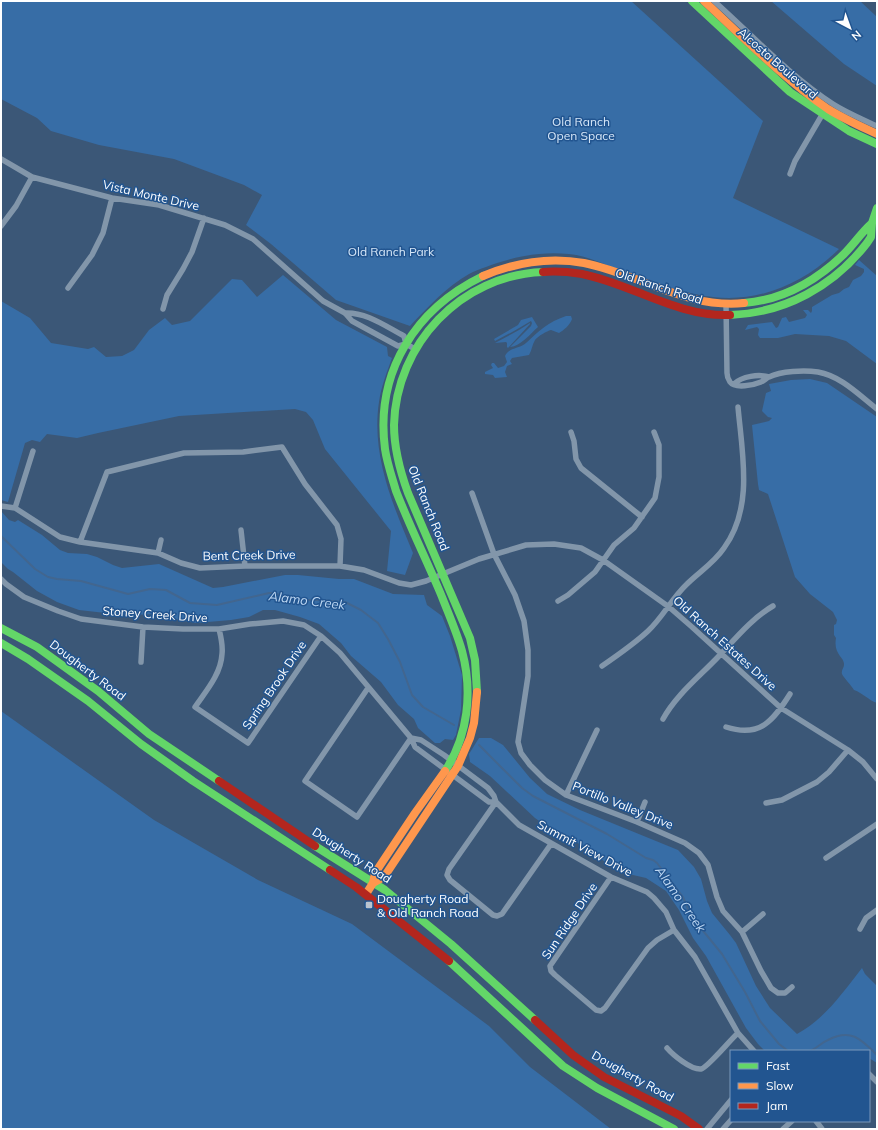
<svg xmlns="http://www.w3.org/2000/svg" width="878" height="1130" font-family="Mulish,sans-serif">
<rect width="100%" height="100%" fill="#3b5777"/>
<path fill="#376da6" d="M1 1H631L763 121 733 198 839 249C806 282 760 303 713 297 684 294 654 282 626 272 607 266 589 256 569 254 540 251 512 257 486 267 480 269 474 271 469 274 446 287 428 307 410 326L336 300 271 244 246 225 262 195 244 185 174 159 99 145 51 131 37 118 1 99Z
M771 1H860L877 17V86L844 64Z
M859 260 877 276V364L846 341 829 336 795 334 778 338H760L758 335 759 329 757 327 745 330 748 325 772 322 776 328 778 327 782 318 786 317 789 322 805 318 807 315 803 310H808L811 313 812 311V307L832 295 839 293 844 289 849 287 853 280 861 276 864 272V269L855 265Z
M283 275 336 320 387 347 388 356 392 358C387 372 381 387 379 402 371 456 393 505 413 553L405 575 387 571 391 531 325 449 313 420 306 412 295 409 179 416 98 433 77 438 47 434 40 442 32 440 25 443 8 502 1 500V301L30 318 51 343 88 349 94 347 106 357 122 356 134 350 149 330 165 318 172 325 190 321 232 279 242 280 257 297Z
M566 316H571L572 319C570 325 564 330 559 333L551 330C547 331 538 336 535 340 532 345 532 350 529 355L512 358 510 361 512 364 507 366 505 372 507 377 495 378 493 375 485 374V372L493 368 491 365 492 363H494L498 368 504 366 507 362 505 356C509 347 520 349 526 343 539 331 548 322 566 316Z
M532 317 538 327C530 334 521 346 510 347L531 326 532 323 531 321 514 331 495 341 494 339 518 325 521 320Z
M530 323V324L508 348 507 347V343L506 342 495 343 519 330Z
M810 379 827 383 877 417V703C868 700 863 693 854 690 851 685 844 678 842 674 841 670 844 668 844 665 845 657 833 655 836 638L834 635V625L836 624 837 620 833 612 810 594 795 577 768 494 759 490 758 484 752 425 769 421 772 418 768 417 762 411 766 393 771 391 769 384 791 380Z
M1 511 9 520 15 522 18 520 42 535 60 550 68 553 87 554 97 557 113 565 122 568 159 564 213 588 223 587 285 575H298L339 579H354L393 594 424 595 427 605 442 616 450 636 462 675 461 710 456 735 453 740 445 739 440 743H435L418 728 414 719 398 705 381 682 351 656 341 643 319 624 300 617 275 610H263L249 617 231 620 196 623 179 620 163 614 123 615 79 610 57 602 37 591 13 572 8 569 1 562Z
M1 711 154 820 258 880 352 924 489 1026 530 1067 611 1129H1Z
M479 738H491L503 745 530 778 547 794 580 810 678 850 694 867 701 879 707 901 712 913 730 935 736 943 756 986 770 1008 797 1034C825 1019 843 992 862 968L865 974 877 986V1063L869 1058V1051H765L758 1044 746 1028 706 956 693 938 679 910 666 891 646 878 620 872 572 839 545 825 535 818 490 776 470 762 469 754Z"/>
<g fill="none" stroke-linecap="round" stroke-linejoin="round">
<path stroke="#42668f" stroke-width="2" d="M1 536 35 569 48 577 57 579 81 581 128 594 150 589 166 590 190 603 217 605 269 593H274L294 600H317L345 602 361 610 378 623 388 639 400 662 412 695 423 707 454 725
M479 745 522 788 533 796 607 834 646 858 653 860 657 863 683 897 691 916 722 954 745 992 760 1021 779 1044 788 1051
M809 1051C817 1049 820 1043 828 1040 851 1028 861 1039 877 1055"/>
<path stroke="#8296aa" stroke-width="5.5" d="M714 1C753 36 789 75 833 104 847 113 862 119 877 126
M1 159 32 177 112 198 159 205 225 225 253 239 323 301 345 313 352 321 398 346 406 344 415 349
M790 174 795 161 822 115
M1 226 16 206 32 177
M68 288 92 255 103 233 112 198
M726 304 727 373C727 376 728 379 730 382 735 389 754 385 761 382 764 381 766 378 769 377 781 371 804 370 818 372 841 376 859 395 877 409
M163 309 167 295 183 269 192 252 204 218
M345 313C366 312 385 326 404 336L406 344
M734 384C742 376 759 374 769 377
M571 432 574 441 576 459 581 468 642 517
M472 493 494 554 515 595 524 621 528 650V676L518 742 521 753 530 765 545 780 566 795 637 822 685 843 699 853 708 865 717 897 723 911 742 932 761 971 771 988 778 993H785L792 987
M1 506 15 508 60 537 80 542 158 553 181 563 200 568 245 566H340L364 570 399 583 411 585 426 581 479 559 526 545 554 544 581 548 603 560 669 607 692 627 781 708 848 750 863 762 877 779
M15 508 33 451
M241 530 245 566
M80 542 107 472 184 453 243 452 282 447 305 484 337 525 341 539 340 566
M158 553 161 540
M1 579 6 584 24 597 58 611 81 619 143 627 183 629H219L250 624 283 621 304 625 321 636 340 653 411 738 415 747 489 802H496
M558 601 568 595 595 572 614 545 634 528 655 498 659 477V445L654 432
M219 629C221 637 223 646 222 654 221 674 206 691 195 707L248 743 321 636
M141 662 143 627
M602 666C618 655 634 644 648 631 663 617 672 598 687 584 699 572 714 563 724 548 754 507 742 453 738 407
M368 688 305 781 357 817 411 738
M663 719C676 695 699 677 718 657 735 639 752 618 773 606
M726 727C760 738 773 721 790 694
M411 738 421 740 444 755 488 788 494 796 496 802 519 825 611 877 647 892 654 898 666 912 674 930 695 957 738 1033 754 1051
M566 795 597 730
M496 802 449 869 447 875 450 880 493 915 497 916 502 914 551 844
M766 803 782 800 817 782 829 772 848 750
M637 822 645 802
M826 858 877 824
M611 877 550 966 551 971 555 975 596 1010 601 1011 605 1008 648 948 657 940 674 930
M860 929 866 918 877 910
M742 932 763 914
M667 1048C673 1055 691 1070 701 1069 707 1068 730 1040 738 1033
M869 1074 877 1082
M816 1121 822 1129
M707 1129 731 1100
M723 1129 731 1120
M783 1129 792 1121"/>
<path stroke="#63d668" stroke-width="8" d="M692 1 790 92 849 131 877 144
M744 303C783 300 817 280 844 254 854 244 861 233 871 224
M730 315C785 313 834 286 867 243L871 237 872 223 877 208
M1 628 37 647 98 691 149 734 219 781
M1 643 28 659 88 701 141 744 193 781 330 870
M477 692 475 660 470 638 408 493C400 471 394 448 394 425 396 344 461 275 543 272
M445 771C468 736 473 692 462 651 457 633 449 615 442 597 427 561 410 527 396 491 392 477 387 463 385 449 375 372 415 309 483 276
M315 846 385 890 451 944 535 1020
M449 961 563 1066 597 1088 674 1129"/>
<path stroke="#ff974d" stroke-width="8" d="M704 1C744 38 783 78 828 109 844 119 860 126 877 134
M483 276C514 263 550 257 584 263 639 274 686 309 744 303
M373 883 384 877 458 766 470 738 474 723 477 692
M366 894 373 883 375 873 415 813 445 771"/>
<path stroke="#b3261e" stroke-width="8" d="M543 272C556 271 569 272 582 274 632 284 677 317 730 315
M219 781 315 846
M330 870 356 887 449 961
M535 1020 573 1055 604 1077 681 1116 699 1129"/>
</g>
<rect fill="#bac4cf" stroke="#225590" stroke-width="1.5" x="365" y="901" width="8" height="8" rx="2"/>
<g text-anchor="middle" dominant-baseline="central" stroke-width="3" stroke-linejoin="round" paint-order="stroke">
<g font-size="12" fill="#fff" stroke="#225590">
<text transform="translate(778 63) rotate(41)">Alcosta Boulevard</text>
<text transform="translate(151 195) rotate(13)">Vista Monte Drive</text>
<text transform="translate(659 286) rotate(18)">Old Ranch Road</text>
<text transform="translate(429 508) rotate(68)">Old Ranch Road</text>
<text transform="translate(249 555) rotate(-1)">Bent Creek Drive</text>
<text transform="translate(155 614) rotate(4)">Stoney Creek Drive</text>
<text transform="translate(725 643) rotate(42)">Old Ranch Estates Drive</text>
<text transform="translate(88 670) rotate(37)">Dougherty Road</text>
<text transform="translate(274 685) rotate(-56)">Spring Brook Drive</text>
<text transform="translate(623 805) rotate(22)">Portillo Valley Drive</text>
<text transform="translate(585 848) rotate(28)">Summit View Drive</text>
<text transform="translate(352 855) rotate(33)">Dougherty Road</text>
<text transform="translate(569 921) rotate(-56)">Sun Ridge Drive</text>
<text transform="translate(633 1076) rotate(29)">Dougherty Road</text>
</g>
<g font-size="12" fill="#d7e8f9" stroke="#225590">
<text x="581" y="121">Old Ranch<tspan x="581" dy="14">Open Space</tspan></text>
<text x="391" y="251">Old Ranch Park</text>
</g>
<g font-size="12" fill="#fff" stroke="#225590" text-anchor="start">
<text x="377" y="898">Dougherty Road<tspan x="377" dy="14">&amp; Old Ranch Road</tspan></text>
</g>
<g font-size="13" font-style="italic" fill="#bed8f3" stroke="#225590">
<text transform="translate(307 600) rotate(7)">Alamo Creek</text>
<text transform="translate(681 899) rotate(55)">Alamo Creek</text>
</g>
</g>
<rect width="878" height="1130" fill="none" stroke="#ffffff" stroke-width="4"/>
<rect x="730" y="1050" width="140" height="72" fill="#225590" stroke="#7a99bc"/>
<rect x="738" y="1063" width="20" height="6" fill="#63d668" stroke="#7a99bc"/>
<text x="766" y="1070" font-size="12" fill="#ffffff">Fast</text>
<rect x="738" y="1083" width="20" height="6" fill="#ff974d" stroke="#7a99bc"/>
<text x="766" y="1090" font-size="12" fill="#ffffff">Slow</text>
<rect x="738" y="1103" width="20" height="6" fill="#b3261e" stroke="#7a99bc"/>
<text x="766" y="1110" font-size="12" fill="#ffffff">Jam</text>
<g transform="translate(850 28) rotate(139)" stroke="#225590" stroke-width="3" paint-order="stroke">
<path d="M0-3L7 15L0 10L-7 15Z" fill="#ffffff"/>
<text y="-6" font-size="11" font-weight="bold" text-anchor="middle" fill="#ffffff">N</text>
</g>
</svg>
